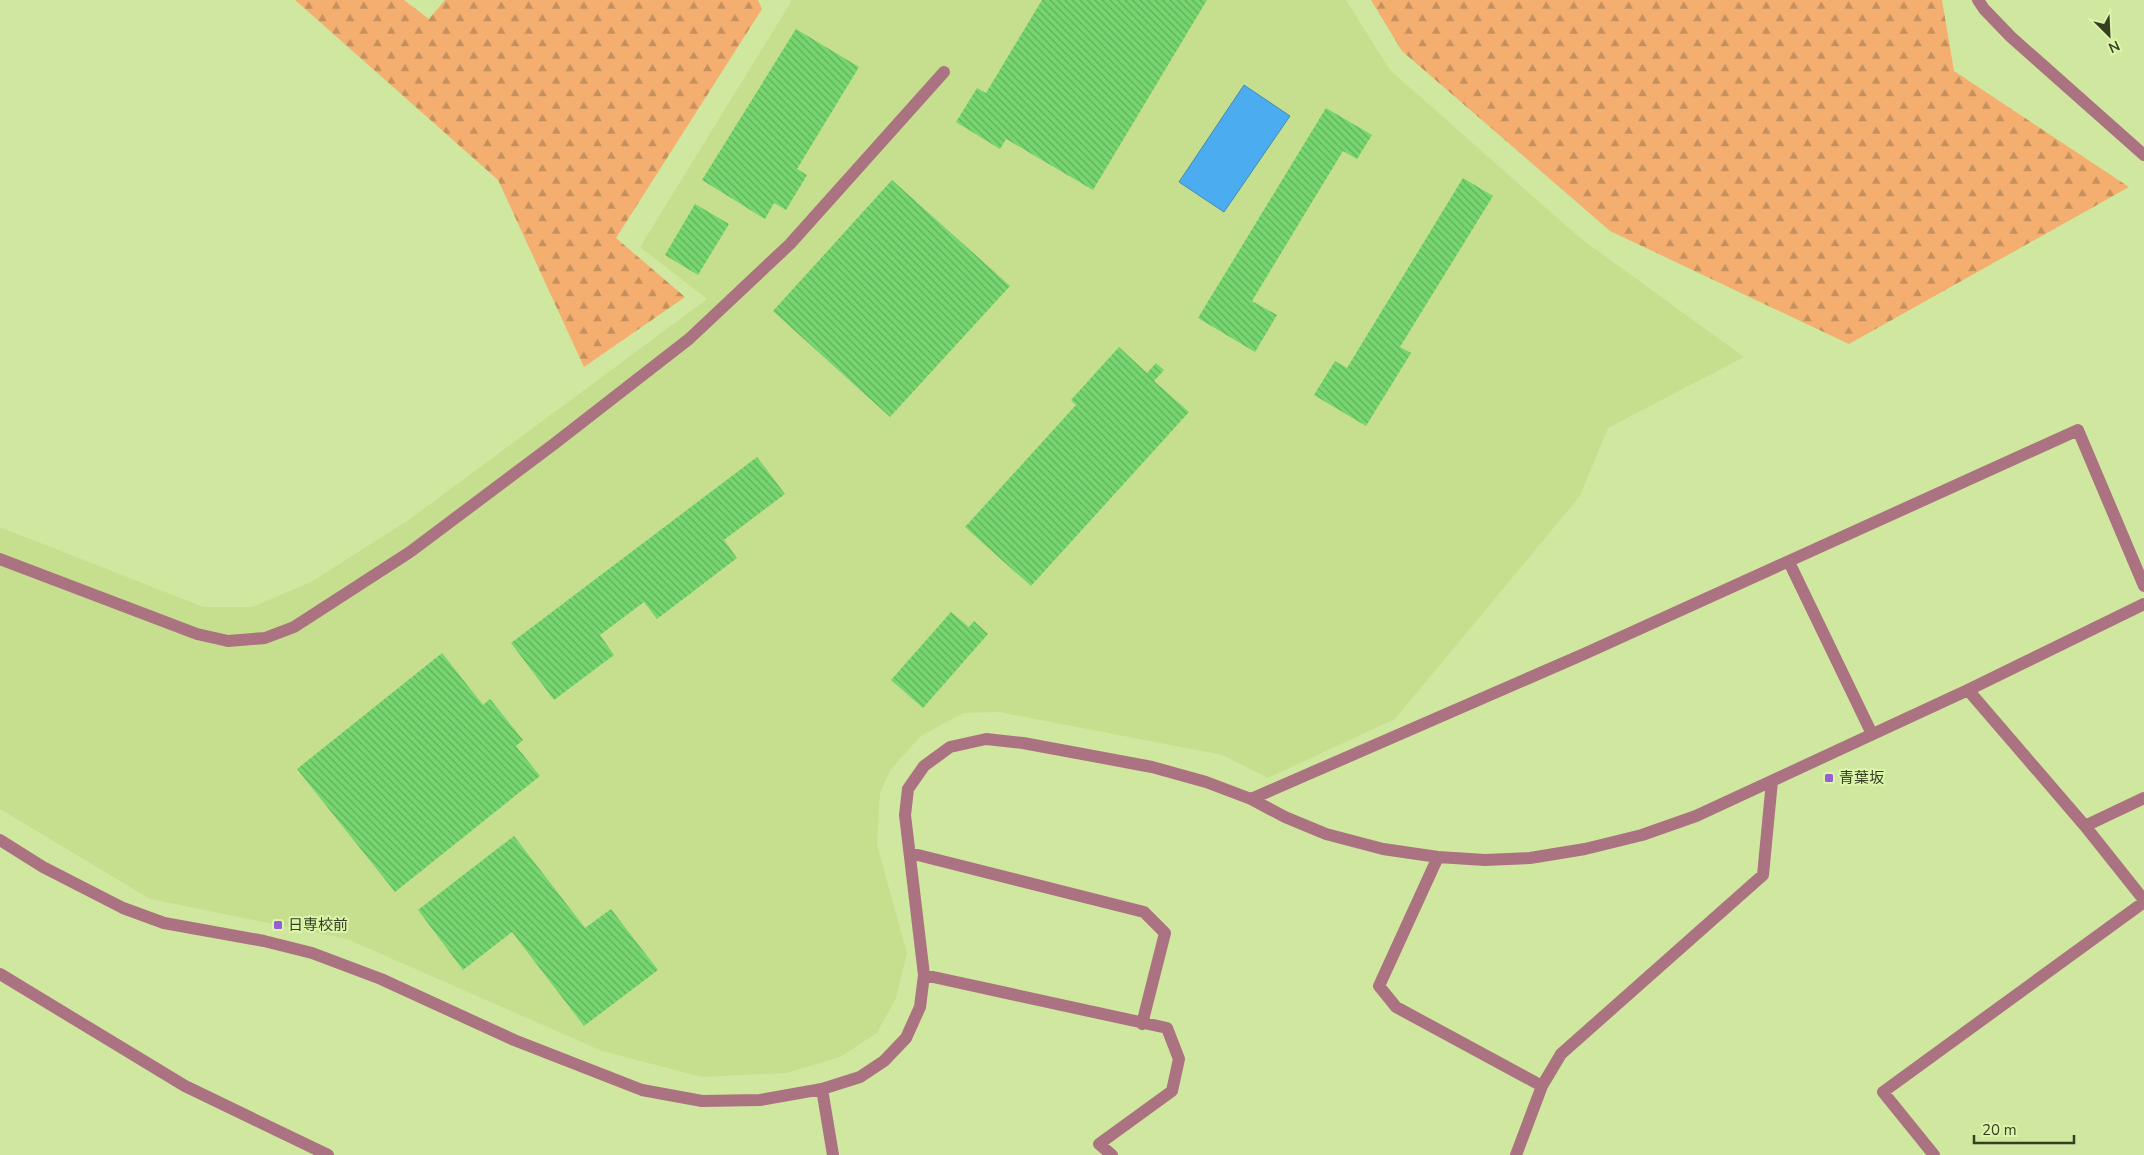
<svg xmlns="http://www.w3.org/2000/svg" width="2144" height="1155" font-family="'Nunito Sans','Noto Sans JP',sans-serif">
<defs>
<pattern id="forest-firs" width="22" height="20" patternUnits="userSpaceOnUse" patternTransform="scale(1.25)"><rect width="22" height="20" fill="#f4af70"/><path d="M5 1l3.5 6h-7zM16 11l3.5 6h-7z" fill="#c6905c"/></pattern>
<pattern id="building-back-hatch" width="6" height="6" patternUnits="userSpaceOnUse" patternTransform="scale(1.25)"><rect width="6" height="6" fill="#76d670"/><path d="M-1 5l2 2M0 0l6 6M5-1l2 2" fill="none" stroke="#62af5c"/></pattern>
</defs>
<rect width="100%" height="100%" fill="#d0e79f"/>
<path fill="#c6df8e" d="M791 0H1346L1390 70 1580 238 1744 357 1608 428 1580 496 1395 719 1268 778 1222 755 999 712 963 713 921 736 891 769 880 793 877 845 907 953 896 998 877 1033 840 1057 786 1073 702 1077 602 1051 347 939 150 899 0 809V527L203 607H252L311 582 410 519 707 299 640 247 791 2Z"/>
<path fill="url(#forest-firs)" d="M295 0H404L429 19 445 0H758L762 9 616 238 685 297 584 367 498 180Z
M1371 0H1942L1954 71 2129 187 1849 344 1610 231 1402 51Z"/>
<path fill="#4cacf0" stroke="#458bb2" d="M1244 85 1290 116 1224 212 1179 182Z"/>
<path fill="url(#building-back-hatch)" d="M1042 0H1207L1093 190 1006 139 1000 149 956 122 977 88 986 93Z
M796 29 859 67 797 169 807 175 786 210 774 203 765 219 702 180Z
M1326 108 1372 135 1357 159 1343 151 1252 301 1277 315 1255 352 1198 318Z
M1463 178 1493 196 1400 347 1411 353 1366 426 1314 395 1335 361 1347 368Z
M892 180 1010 286 890 417 773 311Z
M695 204 729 224 698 275 665 255Z
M1119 347 1147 373 1156 363 1164 370 1154 381 1189 412 1031 586 965 527 1076 405 1071 400Z
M757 457 785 494 724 540 737 558 657 619 644 602 600 635 614 655 554 700 511 643Z
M951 612 969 627 974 621 988 634 923 708 891 680Z
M442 653 483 705 490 699 523 740 516 746 540 776 395 892 297 769Z
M514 836 585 928 611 909 658 970 584 1026 512 932 463 970 418 910Z"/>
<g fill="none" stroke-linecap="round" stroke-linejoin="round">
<path stroke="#ab7281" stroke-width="12" d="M1978 0 1984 9 2011 37 2144 155
M0 559 197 634 228 641 265 638 294 627 410 552 554 444 689 339 790 244 944 72
M1789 562 1872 734
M1968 690 2085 826 2144 900
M1251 799 1584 654 2078 430 2144 586
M2085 826 2144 798
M0 840 43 867 123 908 164 923 264 941 312 953 381 979 514 1040 642 1090 702 1101 760 1100 822 1089 860 1077 884 1061 906 1038 920 1007 924 975 905 815 908 789 924 766 950 747 986 739 1023 743 1152 767 1206 782 1251 799 1285 817 1326 834 1383 849 1438 857 1485 860 1530 858 1585 849 1642 835 1696 816 1968 690 2144 604
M910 853 1144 912 1165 933 1142 1024
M1438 857 1379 986 1396 1007 1542 1086
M0 974 185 1086 328 1155
M924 975 1167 1028 1179 1059 1172 1091 1099 1144 1112 1155
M822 1089 833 1155
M1516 1155 1542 1086 1561 1054 1763 875 1772 781
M1934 1155 1883 1092 2144 902"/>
</g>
<g fill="#955ed6" stroke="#ddf5ab" stroke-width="2">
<rect x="1824" y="773" width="10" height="10" rx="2.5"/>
<rect x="273" y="920" width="10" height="10" rx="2.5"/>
</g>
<g text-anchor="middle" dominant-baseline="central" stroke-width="4" stroke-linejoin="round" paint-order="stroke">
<g font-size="15" fill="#363f22" stroke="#ddf5ab" text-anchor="start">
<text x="1839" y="778">青葉坂</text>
<text x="288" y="925">日専校前</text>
</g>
</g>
<g transform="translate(2109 35) rotate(156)" stroke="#ddf5ab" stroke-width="4" paint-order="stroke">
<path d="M0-4L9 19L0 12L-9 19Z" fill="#363f22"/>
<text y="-8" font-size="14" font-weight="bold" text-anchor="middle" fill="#363f22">N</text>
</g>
<path d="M1974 1135v8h100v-8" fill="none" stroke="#363f22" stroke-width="2.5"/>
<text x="1982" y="1135" font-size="15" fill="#363f22" stroke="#ddf5ab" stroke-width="4" paint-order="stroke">20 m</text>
</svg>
